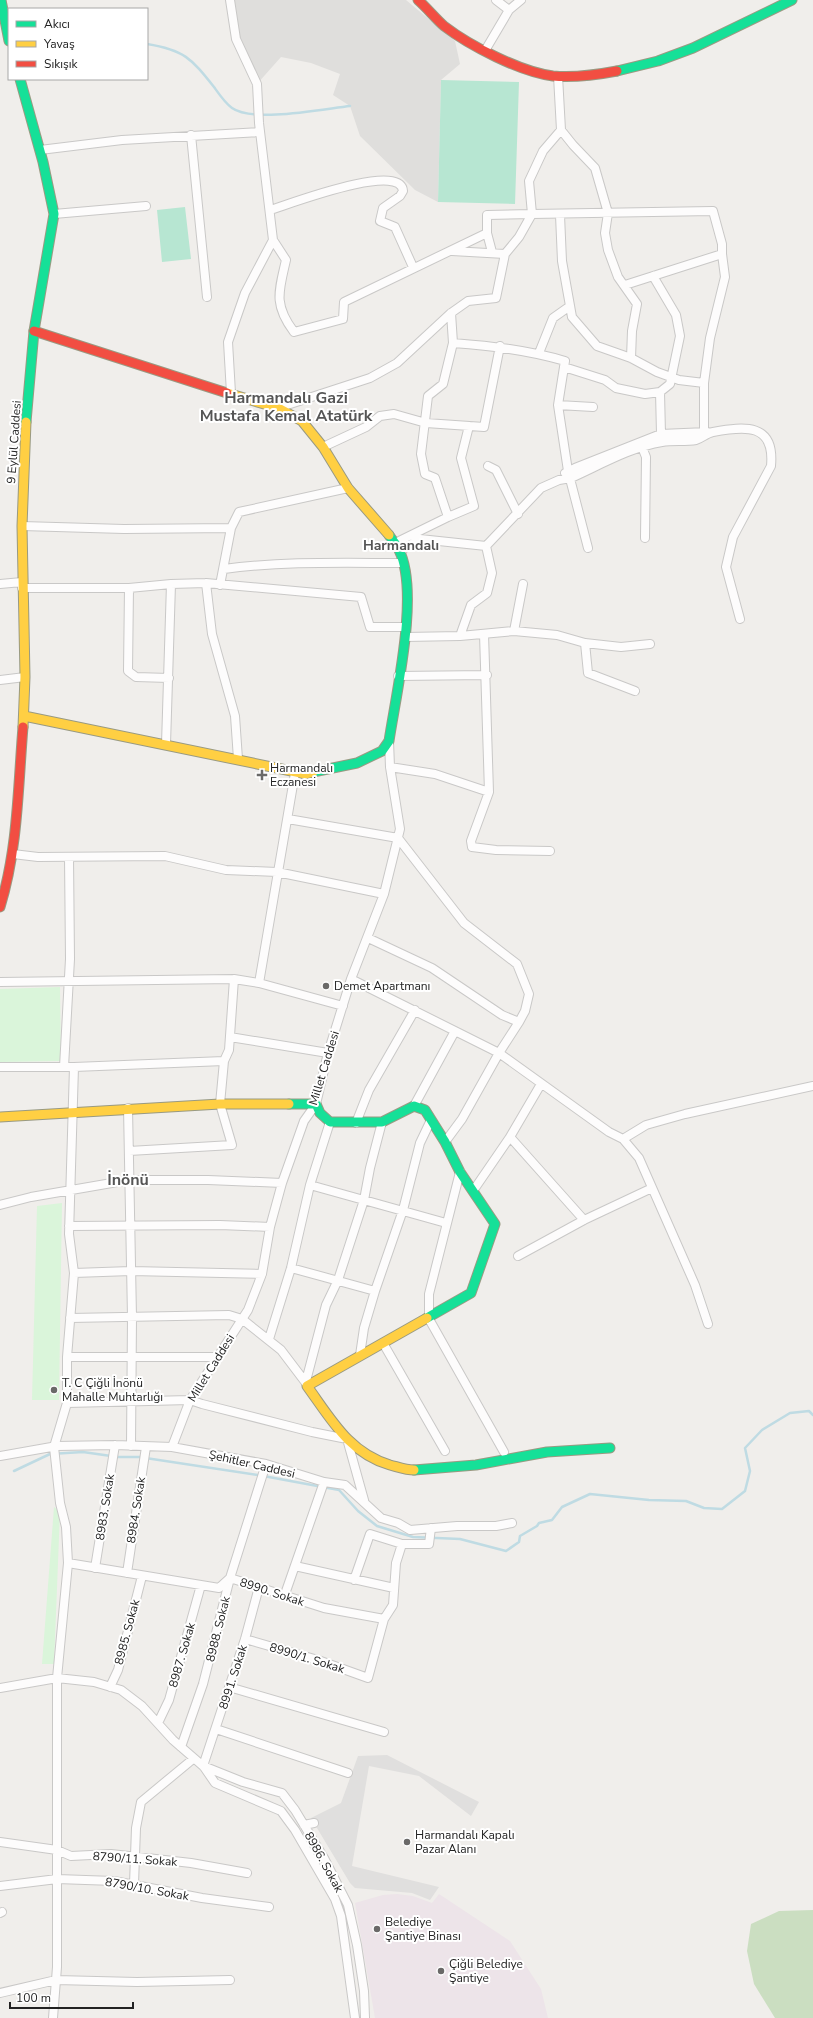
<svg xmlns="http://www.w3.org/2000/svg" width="813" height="2018" font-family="'Nunito Sans',sans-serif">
<rect width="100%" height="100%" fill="#f0eeeb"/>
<path fill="#dfdedc" d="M230 0H406L455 41 460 64 441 80 438 202 415 190 360 136 350 106 333 95 340 74 311 63 281 57 257 84 236 39Z"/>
<path fill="#ede4e9" d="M397 1894 413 1896 432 1903 439 1894 510 1941 541 1989 548 2018H375L355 1903 383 1895Z"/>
<path fill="#cbdec1" d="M813 1910V2018H775L754 1984 747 1951 751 1924 779 1911Z"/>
<path fill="#daf5da" d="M60 987 61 1061 0 1062V989Z
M62 1203 59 1400H32L37 1206Z
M54 1507 60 1512 54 1664H42Z"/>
<path fill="#b7e6d2" d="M441 80 519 82 515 204 438 202Z
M185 207 191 259 162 262 157 210Z"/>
<path fill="#e0dfde" d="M387 1755 479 1802 471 1816 419 1776 369 1766 352 1866 439 1887 430 1900 412 1893 355 1888 350 1883 311 1818 341 1803 358 1756Z"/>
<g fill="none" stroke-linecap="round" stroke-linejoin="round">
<path stroke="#bfdbe3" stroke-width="2.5" d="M147 44C184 50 191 58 214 87 219 94 225 103 232 108 253 123 323 109 350 106
M14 1471 50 1454 83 1452 118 1457H139L258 1475 339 1490 358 1511 377 1526 413 1537 460 1539 506 1551 519 1542 520 1536 537 1526 539 1523 552 1520 562 1507 590 1494 649 1500 686 1501 704 1508 722 1509 745 1491 750 1471 745 1448 762 1430 790 1413 809 1411 813 1415"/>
<defs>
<path id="street" d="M230 0 236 39 257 84 259 123 273 240 245 293 228 342 231 393
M496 0 509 10
M486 49 509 10 521 0
M558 76 561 130
M191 135 207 297
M40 150 122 140 260 132
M270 210C287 205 401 161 403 191L400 196 383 208 380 221 395 227 413 267
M54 214 146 206
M560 215 562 261 572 317 597 346 631 358 657 372 679 380 704 383
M487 233 492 252
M273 240 286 260C279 291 273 304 294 332L343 319 344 302 487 233V215L532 214 529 181 543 151 561 130 573 145 595 168 608 213 605 233 608 250 618 277 637 304 632 331 631 358
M452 251 505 254
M451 313 453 343C491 346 528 350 565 361L564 367 605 380 616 388 645 394 660 392 670 384 680 336 676 315 653 276
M539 353 553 318 570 306
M564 367 558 405 568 471 588 548
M660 392 661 434
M558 405 593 407
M278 408 370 378 397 363 451 313 468 301 496 298 505 254 519 237 532 214 713 211 722 244V254L625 285
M704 432V383L710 338 725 277 722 254
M323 447 366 427 380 416 394 414 426 423 484 427 500 346
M642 447 646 457 645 538
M488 466 496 470 518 514
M565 473 575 468 661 434 707 432
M448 517 435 478 425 474 421 454 428 396 443 384 453 343
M22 526 124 529 231 528
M395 543 448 517 474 506 461 458 469 426
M400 551 420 539 486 546 541 488 559 480 571 478C600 465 631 447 662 442 673 440 685 442 696 440 702 438 707 433 713 432 745 426 775 423 771 466L733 537 726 567 740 619
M224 569C283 561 343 563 403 563
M206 583 212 634 235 716 238 759
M0 584 22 582
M523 584 514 631 557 635 585 643 621 647 650 644
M220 585 231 528 239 512 348 488
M22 588H129L171 584 206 583 361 597 370 627H406
M129 588 128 671 136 677 169 678
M484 634 489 792 471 841 472 847 496 850 550 851
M460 636 471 605 487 593 492 573 486 546
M405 637 460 636 514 631
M585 643 588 673 635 691
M398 676 487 675
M0 680 25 677
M166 744 171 584
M390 767 435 774 489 792
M288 819 398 838 464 923 517 964 529 994 525 1011 519 1022 499 1053 462 1119 445 1142
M13 854 38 857 165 856 226 870 277 872 384 894
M368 938 432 968 502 1015 519 1022
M351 979 499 1053 609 1132 623 1139 639 1158 695 1285 708 1324
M0 982 234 979 259 983 343 1006
M259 983 295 773
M230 1037 328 1053
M0 1067H74L224 1061
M64 1067 70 959 69 857
M414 1106 455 1031
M128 1108 132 1317 131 1446
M356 1123 369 1090 415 1010
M510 1137 584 1220
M623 1139 646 1125 685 1114 813 1086
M129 1151 232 1145 220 1104 224 1061 229 1050 234 979
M460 1172 429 1294V1319L504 1452
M310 1185 446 1223
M473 1191 510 1137 541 1084
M0 1205 31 1197 129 1180H208L282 1183
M69 1226 220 1225 270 1227
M518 1256 584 1220 652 1188
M291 1268 375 1291
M74 1273 131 1271 262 1274
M70 1318 229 1315 242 1319 281 1350 306 1383
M269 1339 291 1268 310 1185 330 1122
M383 1343 445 1451
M360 1355 364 1328 375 1291 403 1210 420 1143 431 1120
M67 1357H217
M306 1381 326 1305 338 1280 364 1200 370 1168 382 1122
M67 1403 190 1400 202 1404 312 1432 347 1439 364 1500
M172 1447 190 1400 248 1310 262 1274 270 1227 282 1183 304 1121 316 1104 328 1053 351 979 384 894 400 829 390 767 389 741
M0 1456 57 1446 115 1445 172 1447 266 1464 324 1482 345 1485 381 1518 398 1523 410 1530 457 1526H496L512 1523
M68 1563 219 1588 230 1578 324 1608 384 1619
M295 1566 394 1588
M95 1568 115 1445
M127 1573 146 1447
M354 1580 370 1534 402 1544H429L431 1528
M284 1597 324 1482
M245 1639 318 1660 368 1678 384 1619 393 1605 396 1563 402 1544
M110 1687 118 1670 142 1576
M229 1687 384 1732
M0 1688 57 1678 94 1682 121 1690 142 1706 173 1740 203 1766 243 1782 282 1793 295 1810 324 1858 348 1905 357 1945 364 1991 365 2018
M158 1723 169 1700 201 1585
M216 1729 348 1773
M181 1747 203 1684 230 1578 266 1464
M203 1766 245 1639 259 1587
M204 1767 215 1783 281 1811 295 1830 335 1899 341 1916 355 2018
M304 1825 314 1823
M0 1842 57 1850 71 1856 111 1854 147 1858 191 1863 247 1873
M134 1884 136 1828 141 1802 193 1759
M0 1886 57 1879 114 1881 202 1898 269 1907
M0 1913 2 1912
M0 1993 56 1980 137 1982 230 1980
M53 2018 57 1967V1678L68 1563 66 1527 60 1503 54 1447 67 1403V1357L74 1273 69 1234 74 1067"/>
<path id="fast" d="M1 0 9 41
M617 71 658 61 693 48 792 0
M20 79 43 162 54 214 34 331 26 422
M313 772 357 763 382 751 389 741C396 694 420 592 399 550 397 545 392 540 389 535
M289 1104H316L320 1113 330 1122H382L414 1106 425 1110 445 1142 460 1172 495 1224 471 1293 427 1318
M414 1470 476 1465 547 1452 610 1448"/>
<path id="slow" d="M227 393 278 408 302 421 323 447 348 488 389 535
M24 716 306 774 313 772
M23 727 25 677 22 526 26 422
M0 1117 220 1104H289
M414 1470C406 1470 398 1467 390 1465 349 1453 331 1419 307 1386L427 1318"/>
<path id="jam" d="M418 0C427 8 435 18 444 26 470 46 521 72 553 76 574 78 596 75 617 71
M34 331 227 393
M0 907C18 849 18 787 23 727"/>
</defs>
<use href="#street" stroke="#c9c8c7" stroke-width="10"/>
<use href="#fast" stroke="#999a82" stroke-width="11"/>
<use href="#slow" stroke="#999a82" stroke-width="11"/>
<use href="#jam" stroke="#999a82" stroke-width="11"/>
<use href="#street" stroke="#fdfcfc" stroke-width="8"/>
<use href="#fast" stroke="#16e098" stroke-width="9"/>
<use href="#slow" stroke="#ffcf43" stroke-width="9"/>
<use href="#jam" stroke="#f24e42" stroke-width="9"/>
</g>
<g fill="#6a6968" stroke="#fff" stroke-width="1.5">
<path d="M260 769h4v4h4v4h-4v4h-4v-4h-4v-4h4z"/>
<circle cx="326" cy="986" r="4"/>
<circle cx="54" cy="1390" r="4"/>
<circle cx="407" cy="1842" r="4"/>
<circle cx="377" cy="1929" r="4"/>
<circle cx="441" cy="1971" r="4"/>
</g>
<g text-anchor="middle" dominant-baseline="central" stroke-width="4" stroke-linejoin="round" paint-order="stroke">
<g font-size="12" fill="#222" stroke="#fff">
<text transform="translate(14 442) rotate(-86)">9 Eylül Caddesi</text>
<text transform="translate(324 1068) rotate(-73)">Millet Caddesi</text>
<text transform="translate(211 1368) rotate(-58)">Millet Caddesi</text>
<text transform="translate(252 1464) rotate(13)">Şehitler Caddesi</text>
<text transform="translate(105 1507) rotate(-81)">8983. Sokak</text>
<text transform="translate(136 1510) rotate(-81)">8984. Sokak</text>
<text transform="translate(272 1592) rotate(18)">8990. Sokak</text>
<text transform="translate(218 1629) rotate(-76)">8988. Sokak</text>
<text transform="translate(127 1632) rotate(-75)">8985. Sokak</text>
<text transform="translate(182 1655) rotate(-74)">8987. Sokak</text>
<text transform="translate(307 1658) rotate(17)">8990/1. Sokak</text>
<text transform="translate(233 1677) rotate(-72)">8991. Sokak</text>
<text transform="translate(135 1859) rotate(4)">8790/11. Sokak</text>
<text transform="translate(324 1862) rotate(61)">8986. Sokak</text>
<text transform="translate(147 1889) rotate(10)">8790/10. Sokak</text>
</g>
<g font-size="12" fill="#222" stroke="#fff" text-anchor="start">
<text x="270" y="768">Harmandalı<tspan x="270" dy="14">Eczanesi</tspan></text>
<text x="334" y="986">Demet Apartmanı</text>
<text x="62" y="1383">T. C Çiğli İnönü<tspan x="62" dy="14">Mahalle Muhtarlığı</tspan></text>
<text x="415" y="1835">Harmandalı Kapalı<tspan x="415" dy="14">Pazar Alanı</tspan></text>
<text x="385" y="1922">Belediye<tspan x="385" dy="14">Şantiye Binası</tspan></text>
<text x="449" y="1964">Çiğli Belediye<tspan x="449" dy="14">Şantiye</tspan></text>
</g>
<g font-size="14" font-weight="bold" fill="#555" stroke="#fff">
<text x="401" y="545">Harmandalı</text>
</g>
<g font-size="16" font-weight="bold" fill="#555" stroke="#fff">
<text x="286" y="398">Harmandalı Gazi<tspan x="286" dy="18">Mustafa Kemal Atatürk</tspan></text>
<text x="128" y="1180">İnönü</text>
</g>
</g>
<rect x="8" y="8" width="140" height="72" fill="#ffffff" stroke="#a7a7a7"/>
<rect x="16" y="21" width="20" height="6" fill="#16e098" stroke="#a7a7a7"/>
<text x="44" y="28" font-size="12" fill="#222222">Akıcı</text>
<rect x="16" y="41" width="20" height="6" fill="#ffcf43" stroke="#a7a7a7"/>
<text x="44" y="48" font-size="12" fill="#222222">Yavaş</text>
<rect x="16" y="61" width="20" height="6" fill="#f24e42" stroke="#a7a7a7"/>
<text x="44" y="68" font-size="12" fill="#222222">Sıkışık</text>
<path d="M10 2002v6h123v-6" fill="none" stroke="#222222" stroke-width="2"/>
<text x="16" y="2002" font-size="12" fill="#222222" stroke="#ffffff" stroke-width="3" paint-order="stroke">100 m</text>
</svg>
